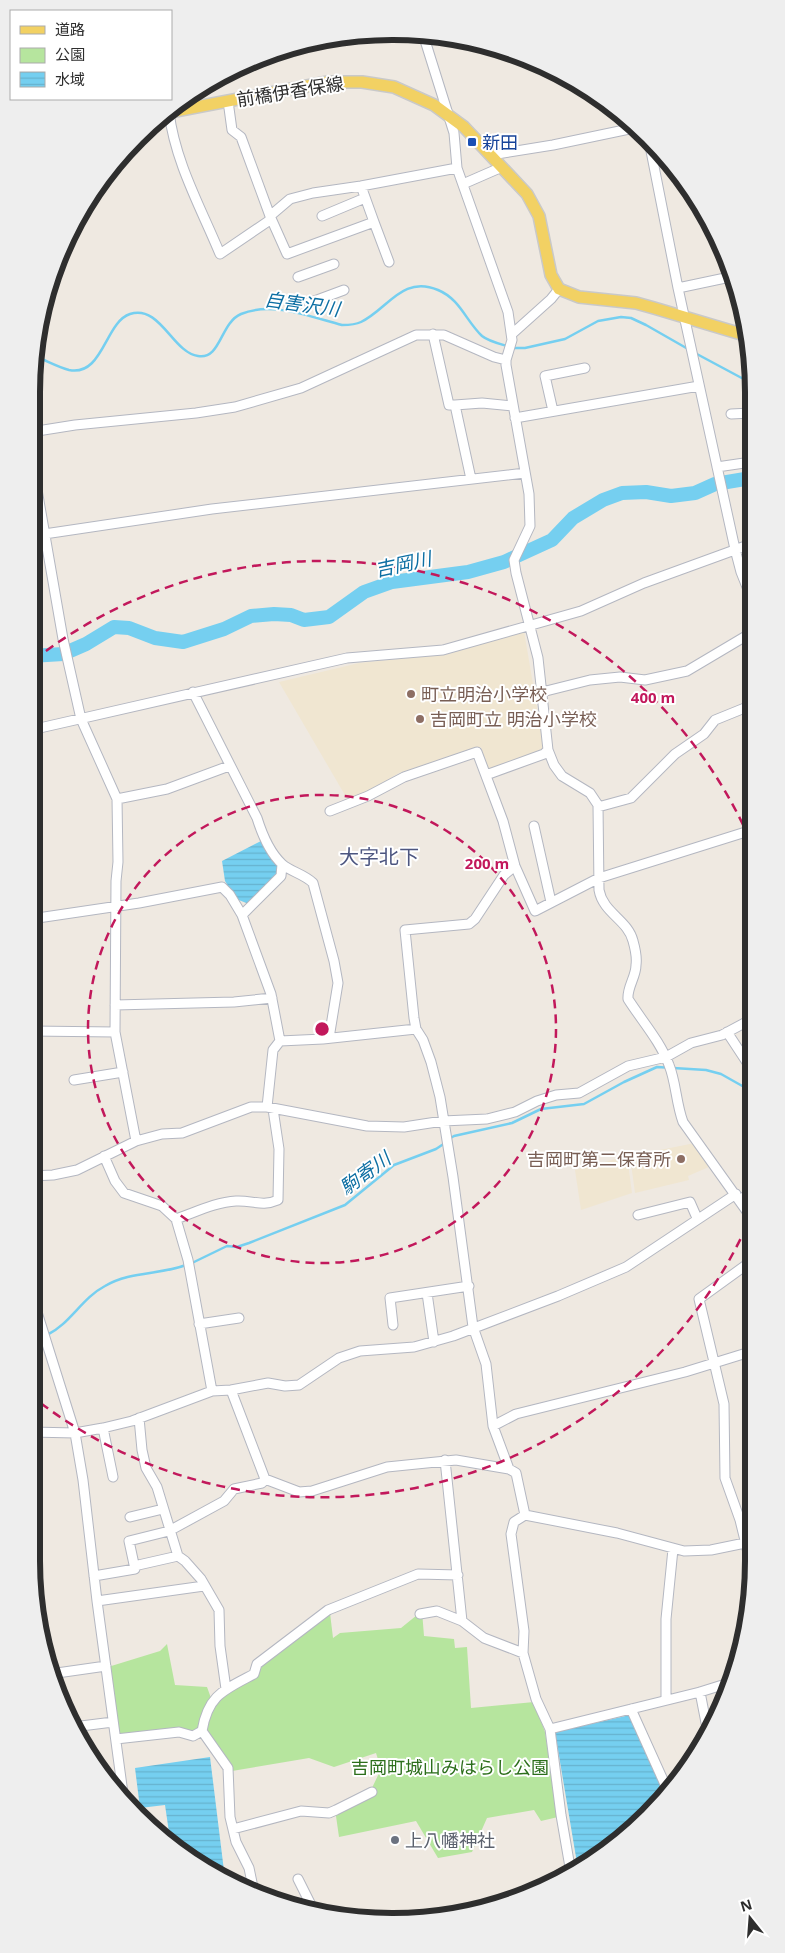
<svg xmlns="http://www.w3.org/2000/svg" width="785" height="1953" font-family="'Open Sans','Noto Sans JP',sans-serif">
<defs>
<pattern id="water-rules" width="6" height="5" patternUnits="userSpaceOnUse" patternTransform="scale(1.25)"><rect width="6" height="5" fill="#75cff0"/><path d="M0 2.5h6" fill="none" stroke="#66b2ce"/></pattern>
</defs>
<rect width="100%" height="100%" fill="#efe9e1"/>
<path fill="#f0e6d1" d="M524 631 544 749 488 769 481 747 399 773 349 802 279 682 359 663 449 654Z
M695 1143 711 1166 688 1176 689 1180 635 1193 630 1156Z
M627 1156 632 1193 581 1210 575 1170Z"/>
<path fill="#b6e59e" d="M422 1611 424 1636 454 1639 455 1648 467 1647 471 1708 534 1702 545 1732 558 1817 541 1821 534 1810 487 1818 472 1852 438 1858 416 1821 339 1837 335 1809 372 1788 381 1769 376 1753 334 1767 309 1758 232 1771 204 1731 193 1734 117 1737 108 1667 160 1651 167 1644 175 1685 207 1687 211 1698 259 1666 330 1613 333 1638 340 1633 401 1628Z"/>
<path fill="url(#water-rules)" d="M261 841 281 867 279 875 249 904 236 899 225 881 222 861Z
M630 1715 665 1793 593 1861 578 1869 555 1732Z
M210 1757 225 1879 212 1873 170 1839 165 1805 140 1808 135 1768Z"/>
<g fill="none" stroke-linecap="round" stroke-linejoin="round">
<path stroke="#75cff0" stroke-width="2.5" d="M512 348H525L565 339 598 321 621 317 631 318 646 325 688 349
M695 353 751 383
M37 357C47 361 58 367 69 370 103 377 105 322 130 314 160 304 173 353 198 356 221 360 220 323 241 314 272 301 311 317 342 325 348 325 355 325 361 322 388 309 402 275 438 290 460 299 466 321 482 336 488 341 500 344 507 346
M449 1139 454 1136 512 1123 541 1109 584 1104 624 1082 657 1067 706 1070 721 1074 753 1092
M192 1263 227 1246 237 1247 249 1243 345 1205 394 1165 436 1149 445 1143
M47 1335C70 1324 82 1298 105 1286 130 1271 160 1275 186 1265
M31 1341 42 1338"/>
<path stroke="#75cff0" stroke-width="14" d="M31 656 63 654 86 644 114 627 129 628 155 638 183 642 224 629 251 616 274 614 291 615 304 620 329 617 364 592 392 582 468 572 504 562 552 540 573 518 603 500 622 493 646 492 671 496 695 493 715 484 751 478"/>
<defs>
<path id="minor" d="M423 34 454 133 457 168 508 312 512 340 506 360V365L529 494 530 526 514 560 516 573 538 658 548 750 554 765 562 776 590 793 598 805 599 890C603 913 628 920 633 941 635 948 637 958 636 965 636 977 627 987 628 999 642 1021 660 1041 669 1065 676 1082 676 1103 683 1122L753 1220
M228 101 232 130 241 137 270 216 287 254 374 222 361 186
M169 112C175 162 201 208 220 254L270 220V216L290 199 313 193 361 186 457 168
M649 141 678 288 735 549 741 572 751 597
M491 155 553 145 634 128
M463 184 502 167
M322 216 365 198
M374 222 389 262
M298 277 334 264
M678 288 730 277
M309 303 344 290
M433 334 449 405H455
M512 334 551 299 559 289
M553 411 545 376 585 368
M731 414 751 413
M515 418 699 386
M31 432 75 425 196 413 235 407 301 388 416 335H444L494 357 506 360
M31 455 63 639 81 719 117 799 118 862 116 881 115 1032 136 1141
M717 467 751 462
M471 479 455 405 482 403 513 406
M31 536 212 509 525 473
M193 692 257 818C262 834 269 852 282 864 291 872 304 874 313 883L334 961 338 983 329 1038
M542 692 590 680 620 677 645 680 687 671 751 633
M31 730 347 658 443 650 581 611 644 583 751 544
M486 775 544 754 548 750
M117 799 167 789 229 766
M598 807 631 798 675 754 704 734 715 720 752 705
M330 811 368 796 404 777 477 752 503 821 515 866 535 911 599 878 752 830
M534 826 551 902
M242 915 281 876 282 864
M31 919 139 903 222 887 230 895 242 915 271 994 280 1041 323 1039 416 1029
M115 1005 234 1002 272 998
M31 1031 115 1032
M727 1032 752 1070
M74 1080 123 1072
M267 1107 273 1050 280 1041
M104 1156 115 1181 124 1193 162 1206 176 1219 188 1260 212 1391
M31 1176 53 1175 77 1170 136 1141 162 1134 182 1133 251 1107H267L367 1126 404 1127 443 1121 487 1119 515 1112 537 1101 556 1095 579 1093 628 1066 666 1057 691 1043 722 1035 752 1019
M739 1200 753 1192
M638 1215 690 1202 697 1218
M176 1219C196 1212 216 1202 236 1201 252 1200 262 1207 278 1200L279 1149 273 1109
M31 1293 75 1433 83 1480 97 1601 124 1801
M427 1293 434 1342
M199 1324 239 1318
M393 1325 390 1298 469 1286
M231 1390 265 1479
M139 1418 142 1450 146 1468 157 1487 178 1556 185 1561 201 1579 219 1610 220 1646 226 1689
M493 1426 516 1414 685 1372 753 1351
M103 1428 113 1477
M31 1432 75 1433 103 1428 132 1421 212 1391 231 1390 268 1383 285 1386 299 1385 339 1358 360 1351 414 1347 453 1336 558 1296 626 1267 736 1194
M445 1460 462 1621 484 1638 523 1653
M509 1469 493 1426 486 1364 473 1327 453 1177 440 1097 431 1062 423 1040 416 1029 414 1018 405 930 469 924 475 919 504 875 515 866
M130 1517 163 1509
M134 1566 178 1556
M752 1569 740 1520 725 1478 724 1404 699 1299 753 1260
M94 1576 135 1569 129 1541 169 1531 224 1501 234 1489 262 1483 265 1479 299 1492 312 1491 387 1467 456 1460 509 1469 516 1473 525 1515
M97 1601 204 1586
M420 1614 437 1611 462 1621
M50 1674 106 1666
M700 1692 707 1728
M666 1700V1619L673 1549
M631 1709 668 1791
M73 1727 113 1722
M550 1729 700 1692 732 1682
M116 1739 179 1732 193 1736 202 1731
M233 1829 301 1811 329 1813 336 1810 372 1792
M571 1873 561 1815 550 1729 536 1699 523 1653 524 1631 511 1534 514 1522 525 1515 617 1533 684 1551 711 1550 745 1543 754 1539
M298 1879 314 1911
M254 1892 249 1868 236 1842 230 1817 228 1768 202 1731C208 1695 224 1690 254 1674L257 1664 328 1610 418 1574 458 1575"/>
<path id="major" d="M165 113 328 82H362L394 87 434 105 464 127 527 194 539 216 551 275 559 289 579 297 636 303 654 308 748 336"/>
</defs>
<use href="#minor" stroke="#b4b7c1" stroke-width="11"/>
<use href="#major" stroke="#c9c9c9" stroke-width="14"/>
<use href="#minor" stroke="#fff" stroke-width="9"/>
<use href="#major" stroke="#f2d163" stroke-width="11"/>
</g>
<g fill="none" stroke="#c2185b" stroke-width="2.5" stroke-dasharray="9 6">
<circle cx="322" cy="1029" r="234"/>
<path d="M753 1212A468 468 0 0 1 34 1398M34 660A468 468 0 0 1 751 842"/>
</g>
<rect fill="#1a4fb4" stroke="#fff" stroke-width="2" x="467" y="137" width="10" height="10" rx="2.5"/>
<g fill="#8d6e63" stroke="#fff" stroke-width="2">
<circle cx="411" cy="694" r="5"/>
<circle cx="420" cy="719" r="5"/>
<circle cx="681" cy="1159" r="5"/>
</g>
<circle fill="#6b7280" stroke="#fff" stroke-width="2" cx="395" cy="1840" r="5"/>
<g text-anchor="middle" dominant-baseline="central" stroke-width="4" stroke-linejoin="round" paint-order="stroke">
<g font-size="18" fill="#2e2e2e" stroke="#fff">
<text transform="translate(290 91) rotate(-9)">前橋伊香保線</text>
</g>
<g font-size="18" fill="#164399" stroke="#fff" text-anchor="start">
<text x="482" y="142">新田</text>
</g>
<g font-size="18" fill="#785e54" stroke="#fff" text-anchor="start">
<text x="421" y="694">町立明治小学校</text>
<text x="430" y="719">吉岡町立 明治小学校</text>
<text x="671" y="1159" text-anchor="end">吉岡町第二保育所</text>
</g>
<g font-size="18" fill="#2c6e1b" stroke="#fff">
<text x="450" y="1767">吉岡町城山みはらし公園</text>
</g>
<g font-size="18" fill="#5b616d" stroke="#fff" text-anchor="start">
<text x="405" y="1840">上八幡神社</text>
</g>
<g font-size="19" font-style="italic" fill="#0d6fa3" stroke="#fff">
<text transform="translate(302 304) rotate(8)">自害沢川</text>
<text transform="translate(403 564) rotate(-12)">吉岡川</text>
<text transform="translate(365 1173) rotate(-36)">駒寄川</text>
</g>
<g font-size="20" fill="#4d5680" stroke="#fff">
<text x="379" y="856">大字北下</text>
</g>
</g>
<path d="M0 0H785V1953H0ZM392 40H393A352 352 0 0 1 745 392V1561A352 352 0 0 1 393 1913H392A352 352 0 0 1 40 1561V392A352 352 0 0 1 392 40Z" fill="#eee" fill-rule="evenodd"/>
<path fill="none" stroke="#2e2e2e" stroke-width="6" d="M392 40H393A352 352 0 0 1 745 392V1561A352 352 0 0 1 393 1913H392A352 352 0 0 1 40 1561V392A352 352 0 0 1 392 40Z"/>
<circle cx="322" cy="1029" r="8" fill="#c2185b" stroke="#fff" stroke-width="2.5"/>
<g font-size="15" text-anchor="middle" font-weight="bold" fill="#c2185b" stroke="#fff" stroke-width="4" stroke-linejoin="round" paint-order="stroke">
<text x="653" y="703">400 m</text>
<text x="487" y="869">200 m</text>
</g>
<rect x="10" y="10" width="162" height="90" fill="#ffffff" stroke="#ababab"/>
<rect x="20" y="26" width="25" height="8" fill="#f2d163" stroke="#ababab"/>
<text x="55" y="35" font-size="15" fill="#2e2e2e">道路</text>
<rect x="20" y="48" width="25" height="15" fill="#b6e59e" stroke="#ababab"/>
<text x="55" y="60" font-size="15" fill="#2e2e2e">公園</text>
<rect x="20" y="72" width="25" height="15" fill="url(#water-rules)" stroke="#ababab"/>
<text x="55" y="85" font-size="15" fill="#2e2e2e">水域</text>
<g transform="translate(750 1918) rotate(343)" stroke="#ffffff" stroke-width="4" paint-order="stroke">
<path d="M0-4L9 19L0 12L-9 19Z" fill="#2e2e2e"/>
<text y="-8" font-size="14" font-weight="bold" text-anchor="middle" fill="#2e2e2e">N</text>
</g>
</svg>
